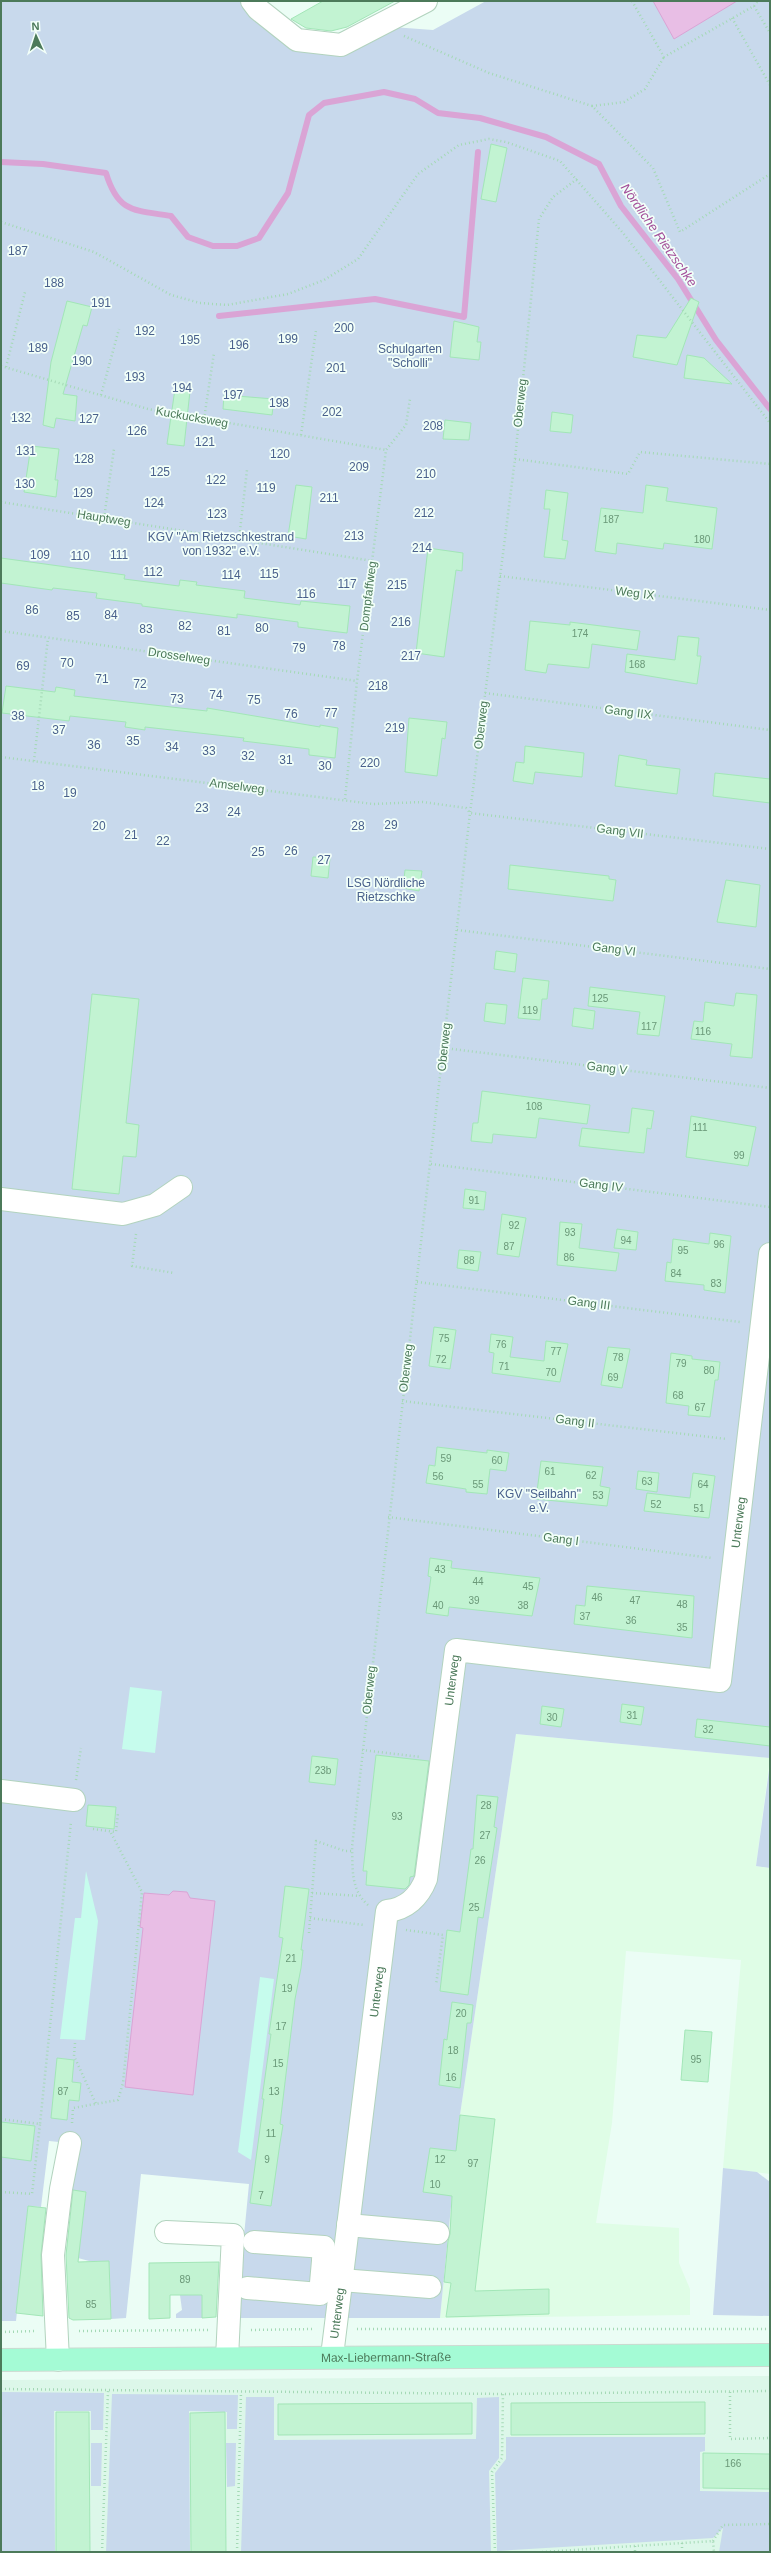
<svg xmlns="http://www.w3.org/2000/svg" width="771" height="2553" font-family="Helvetica,sans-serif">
<rect width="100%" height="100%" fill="#ebfdf5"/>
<path fill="#dcf7e9" d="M770 2376V2552H1V2380Z"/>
<path fill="#dffde6" d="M516 1734 770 1758 756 1866 770 1868V2174L723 2168 741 1960 626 1951 612 2123 596 2223 679 2228V2263L690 2289V2315L440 2318 460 2115Z"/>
<path fill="#c8d9ec" d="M1 1H250L297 40 341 45 379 26 433 30 486 1H770V1758L516 1734 460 2115 440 2318H236L249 2184 141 2174 126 2318 111 2319 109 2261H89L78 2258 86 2192 64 2189 79 2144 49 2141 41 2207 28 2206 16 2321H1Z
M770 1763V1868L756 1866Z
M723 2168 757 2172 770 2182V2316L713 2315Z
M180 2295H202V2318H176V2314L182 2310Z
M1 2392 104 2393 103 2430H91V2411H54L55 2552H1Z
M112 2394 238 2395 237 2429H227V2412L189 2411 190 2552H106Z
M246 2397H274V2440L476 2439 477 2398 499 2397V2458L489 2471 491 2552H241Z
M506 2437H705V2451L700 2452V2491L770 2492V2552H719L723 2528 713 2538 497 2551 495 2473 506 2459Z
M91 2443H102L101 2486H91Z
M226 2443H236L235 2486 227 2487Z"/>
<path fill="#c6fced" d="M130 1687 162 1691 155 1753 122 1749Z
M86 1871 98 1921 85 2040 63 2039H60L75 1918H81Z
M260 1977 274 1979 251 2160 238 2152Z"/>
<path fill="#e8bee5" stroke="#daa4d5" d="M653 1H737L674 39Z
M173 1891 187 1892 190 1898 215 1901 193 2095 125 2087 143 1928 140 1927 144 1893 169 1895Z"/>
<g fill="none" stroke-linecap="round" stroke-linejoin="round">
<path stroke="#daa4d5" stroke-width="6" d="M1 162 43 164 106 173C118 213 134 210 171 216L188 237 213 246H237L259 238 288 193 309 115 324 103 384 92 415 99 438 113 480 118 546 137 599 164 621 206 678 279 716 340 770 409
M219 316 375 299 464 317 478 152"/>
</g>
<path fill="#c2f3d2" stroke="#a2e6b7" d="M323 1H395L347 27 331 31 306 28 291 19Z
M491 144 507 148 496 202 481 199Z
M691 298 699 302 677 365 633 357 637 335 666 338Z
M67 301 92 307 87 326 83 325 63 394 77 396 75 421 56 418 54 428 43 425 51 362Z
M454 321 479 327 477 342H481L479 360 450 357Z
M687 355 704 358 732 384 684 378Z
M175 389 190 391 184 446 167 444Z
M224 395 274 399 272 415 223 409Z
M552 412 573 415 571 433 550 431Z
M445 420 471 423 469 440 443 439Z
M31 446 59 449 55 480H58L56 497 24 492Z
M296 485 312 487 306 539 288 536Z
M646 485 668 488 666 501 717 508 712 549 664 543 663 549 617 543 616 554 595 551 601 508 643 513Z
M546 490 568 493 562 540 568 541 565 559 544 557 550 509H544Z
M428 548 463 553 462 571 456 570 444 657 416 653Z
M1 558 125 575 124 579 179 586 180 580 197 582 196 585 245 591 244 598 300 605 301 601 350 606 347 633 298 627V622L237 614V618L142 606V604L96 598 97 593 53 588 52 590 1 583Z
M530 621 570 625V622L640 631 637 650 592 644 589 668 548 664 546 673 525 670Z
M678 636 699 638 697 656H701L697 684 625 672 627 654 675 660Z
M6 686 55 692 56 687 75 690 74 696 207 711V708L320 727V725L338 728 335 758 309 755V749L243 741 244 738 145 727V730L125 727 126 722 70 716 69 721 2 713Z
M409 718 447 722 445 739 442 738 437 776 405 772Z
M525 746 584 753 582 777 535 772 533 784 513 781 516 762 524 763Z
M619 755 647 760 646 765 680 769 677 794 615 786Z
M715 773 770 779V803L713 796Z
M313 857 330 858 328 878 311 876Z
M510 865 609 876V879L616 880 613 901 508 889Z
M405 870 422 871 419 891 403 888Z
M726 880 760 885 756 927 717 922Z
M496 951 517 954 515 972 494 969Z
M523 978 549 981 547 999H542L540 1020 518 1018Z
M590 987 665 996 659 1036 637 1034 640 1012 588 1006Z
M736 993 757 995 752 1058 730 1056 732 1044 691 1039 694 1021 703 1022 705 1002 734 1006Z
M92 994 139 999 126 1123 139 1125 136 1157 123 1156 119 1194 72 1189Z
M486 1003 507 1005 505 1024 484 1021Z
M574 1008 595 1011 593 1029 572 1026Z
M482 1091 590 1105 587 1124 539 1118 536 1138 493 1134 492 1143 471 1141 473 1123H478Z
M632 1108 654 1111 651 1129 647 1128 644 1153 579 1146 582 1128 629 1133Z
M691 1116 756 1127 748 1166 686 1157Z
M465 1189 486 1192 484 1210 463 1208Z
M502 1214 526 1218 519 1257 497 1254Z
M560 1222 582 1224 579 1248 619 1253 616 1271 557 1265Z
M617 1229 638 1232 636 1250 614 1248Z
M710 1233 731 1236 725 1293 704 1290V1285L665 1281 667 1262 671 1263 673 1239 709 1244Z
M459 1250 481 1252 478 1271 457 1268Z
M434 1327 456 1330 450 1369 429 1366Z
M491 1334 513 1337 510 1357 544 1361 546 1341 568 1344 560 1382 492 1373 494 1353 489 1352Z
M608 1347 630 1349 622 1388 601 1385Z
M671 1353 692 1356V1359L720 1362 718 1380H715L710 1417 688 1415 689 1406 666 1403Z
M437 1447 487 1453V1450L509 1453 506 1471 490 1469 487 1494 466 1492V1489L426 1483 429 1465 435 1466Z
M541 1461 603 1467 600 1486 610 1488 607 1506 536 1499Z
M638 1471 659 1473 657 1492 636 1489Z
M693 1473 715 1476 709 1518 644 1511 647 1493 690 1498Z
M430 1558 452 1561 451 1568 540 1578 532 1616 449 1607 448 1616 426 1613 431 1577 428 1576Z
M587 1586 694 1596 692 1638 574 1624 576 1605 585 1606Z
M622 1704 644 1707 641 1725 620 1722Z
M542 1706 564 1709 561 1727 540 1724Z
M697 1719 770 1727V1746L695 1737Z
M376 1755 429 1761 414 1876 410 1877 409 1885 405 1889 366 1885 367 1871H363Z
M312 1756 338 1759 335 1785 309 1782Z
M477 1795 498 1797 494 1827 497 1828 483 1918 478 1917 468 1995 440 1991 447 1930 460 1932 471 1849H473Z
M88 1805 116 1807 114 1829 86 1826Z
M285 1886 309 1889 301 1950H303L301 1968 295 1999 280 2124 283 2125 280 2143 271 2206 250 2203 264 2099H262L271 2034H269L283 1938 279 1937Z
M452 2002 473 2005 471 2023H467L460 2088 439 2085 444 2039 447 2040Z
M685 2030 712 2032 708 2082 681 2080Z
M57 2058 74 2060 72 2082 81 2083 79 2101 69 2100 67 2120 51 2118Z
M460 2115 495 2119 475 2291 549 2289V2314L446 2317 451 2283 444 2282 448 2241 450 2234 452 2196 423 2192 430 2148 456 2151Z
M1 2122 35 2126 31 2161 1 2157Z
M73 2190 86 2192 78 2262 109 2261 111 2319 73 2320 69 2318 66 2255Z
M28 2206 46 2208 41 2255 43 2316 16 2313Z
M219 2262 216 2317 202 2318V2295H170V2318L149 2319V2263Z
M705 2402V2434L511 2435V2403Z
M472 2403V2434L278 2435V2404Z
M56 2412H89L90 2552H56Z
M225 2412 226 2552H191L190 2413Z
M703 2453 770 2454V2489L703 2488Z"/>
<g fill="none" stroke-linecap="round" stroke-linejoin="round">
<defs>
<g id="minor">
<path d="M252 1 258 9 297 40 341 45 426 1"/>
<path d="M1 1199 123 1214 155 1205 181 1187"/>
<path d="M1 1791 74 1800"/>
<path d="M348 2225 438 2233"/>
<path d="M166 2232 233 2235 227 2358"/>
<path d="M254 2242 324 2247 323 2261 332 2262"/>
<path d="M341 2280 430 2287"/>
<path d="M247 2288 320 2294 323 2261"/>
<path id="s1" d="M332 2356 387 1911C406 1909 419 1897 426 1879L456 1650 720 1681 770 1254"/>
<path d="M58 2360 53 2255 61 2189 70 2143"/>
</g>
<g id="major">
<path id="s2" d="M1 2360 770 2355"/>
</g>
</defs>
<use href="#minor" stroke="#b2d3be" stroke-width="24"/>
<use href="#major" stroke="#cddad1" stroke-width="24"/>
<path stroke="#a4d9b5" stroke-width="2.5" stroke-dasharray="1 3" stroke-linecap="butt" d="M632 1 664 57 754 6 758 1
M754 6 770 33
M732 18 770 85
M404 36 489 73 592 106 653 168 680 232 770 174
M592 106 624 102 645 89 664 57
M1 222 94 252 171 295 200 303 227 305 288 294 324 280 358 259 418 174 459 145 489 139 506 142 560 161 623 233 770 423
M1 366 148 409 386 450
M6 367 25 292
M101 395 119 329
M204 419 214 353
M301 435 316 330
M515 459 628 474 640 452 770 464
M1 502 373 561
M104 518 114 449
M239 539 247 470
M500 576 770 610
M1 631 357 681
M485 693 770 730
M1 757 373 804 423 802 466 808 470 813 770 849
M34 761 48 638
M345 799 357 681 386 450 406 425 410 399
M457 930 770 969
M444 1048 770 1088
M431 1164 770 1207
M136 1234 132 1266 174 1273
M417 1282 740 1322
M402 1401 727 1439
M388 1517 712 1558
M362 1750 421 1757
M76 1780 81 1748
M93 1829 116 1832 118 1813
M312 1893 359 1896
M368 1905C350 1889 353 1868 352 1847L470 813 515 459 539 219 553 197 577 179
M310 1918 364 1925
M406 1930 443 1935 436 1985
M309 1933 316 1841 345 1851H352
M75 2043 74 2056 96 2104
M1 2119 40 2124 71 1822
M72 2123 73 2108 118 2100 123 2083 142 1892 110 1831
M1 2192 32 2194 40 2124
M357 2329H770
M251 2330 314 2329
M79 2331 208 2330
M1 2332 36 2331
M1 2389 503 2394 770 2391
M730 2392V2439L770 2438
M713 2541 723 2525 770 2524
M682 2543V2552
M635 2546V2552
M102 2552 108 2391
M237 2552 241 2392
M495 2552 492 2472 502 2458 503 2394
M542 2552 713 2541 714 2552"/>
<use href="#minor" stroke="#fff" stroke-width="22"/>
<use href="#major" stroke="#a4fbd5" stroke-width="22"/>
</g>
<g text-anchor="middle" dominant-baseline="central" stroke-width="3.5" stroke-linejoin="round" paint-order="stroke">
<g font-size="10" fill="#6a9878">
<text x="611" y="519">187</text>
<text x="702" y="539">180</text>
<text x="580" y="633">174</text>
<text x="637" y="664">168</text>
<text x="600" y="998">125</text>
<text x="530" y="1010">119</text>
<text x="649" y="1026">117</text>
<text x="703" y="1031">116</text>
<text x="534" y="1106">108</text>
<text x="700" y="1127">111</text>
<text x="739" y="1155">99</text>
<text x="474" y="1200">91</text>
<text x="514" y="1225">92</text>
<text x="570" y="1232">93</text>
<text x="626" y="1240">94</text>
<text x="719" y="1244">96</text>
<text x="509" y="1246">87</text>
<text x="683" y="1250">95</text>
<text x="569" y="1257">86</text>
<text x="469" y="1260">88</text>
<text x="676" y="1273">84</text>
<text x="716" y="1283">83</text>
<text x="444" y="1338">75</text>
<text x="501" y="1344">76</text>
<text x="556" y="1351">77</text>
<text x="618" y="1357">78</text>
<text x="441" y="1359">72</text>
<text x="681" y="1363">79</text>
<text x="504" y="1366">71</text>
<text x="709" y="1370">80</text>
<text x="551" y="1372">70</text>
<text x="613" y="1377">69</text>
<text x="678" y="1395">68</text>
<text x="700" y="1407">67</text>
<text x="446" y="1458">59</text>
<text x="497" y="1460">60</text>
<text x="550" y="1471">61</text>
<text x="591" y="1475">62</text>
<text x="438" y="1476">56</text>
<text x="647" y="1481">63</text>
<text x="478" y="1484">55</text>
<text x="703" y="1484">64</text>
<text x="598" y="1495">53</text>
<text x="656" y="1504">52</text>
<text x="699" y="1508">51</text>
<text x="440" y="1569">43</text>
<text x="478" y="1581">44</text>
<text x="528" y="1586">45</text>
<text x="597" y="1597">46</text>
<text x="474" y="1600">39</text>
<text x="635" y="1600">47</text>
<text x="682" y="1604">48</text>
<text x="438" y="1605">40</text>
<text x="523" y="1605">38</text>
<text x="585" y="1616">37</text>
<text x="631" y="1620">36</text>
<text x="682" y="1627">35</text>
<text x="632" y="1715">31</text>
<text x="552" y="1717">30</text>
<text x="708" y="1729">32</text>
<text x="323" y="1770">23b</text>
<text x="486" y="1805">28</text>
<text x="397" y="1816">93</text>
<text x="485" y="1835">27</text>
<text x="480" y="1860">26</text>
<text x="474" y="1907">25</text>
<text x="291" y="1958">21</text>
<text x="287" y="1988">19</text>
<text x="461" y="2013">20</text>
<text x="281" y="2026">17</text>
<text x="453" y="2050">18</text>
<text x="696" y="2059">95</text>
<text x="278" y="2063">15</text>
<text x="451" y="2077">16</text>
<text x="63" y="2091">87</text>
<text x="274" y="2091">13</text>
<text x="271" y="2133">11</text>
<text x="267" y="2159">9</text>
<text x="440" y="2159">12</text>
<text x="473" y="2163">97</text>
<text x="435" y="2184">10</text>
<text x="261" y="2195">7</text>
<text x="185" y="2279">89</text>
<text x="91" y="2304">85</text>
<text x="733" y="2463">166</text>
</g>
<g font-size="12" fill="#49618c" stroke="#f2fff9">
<text x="18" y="251">187</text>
<text x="54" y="283">188</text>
<text x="101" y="303">191</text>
<text x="344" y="328">200</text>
<text x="145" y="331">192</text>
<text x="288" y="339">199</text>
<text x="190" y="340">195</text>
<text x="239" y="345">196</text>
<text x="38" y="348">189</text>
<text x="410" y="349">Schulgarten<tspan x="410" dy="14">"Scholli"</tspan></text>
<text x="82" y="361">190</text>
<text x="336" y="368">201</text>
<text x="135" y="377">193</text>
<text x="182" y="388">194</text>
<text x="233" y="395">197</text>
<text x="279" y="403">198</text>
<text x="332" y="412">202</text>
<text x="21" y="418">132</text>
<text x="89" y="419">127</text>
<text x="433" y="426">208</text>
<text x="137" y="431">126</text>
<text x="205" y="442">121</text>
<text x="26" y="451">131</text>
<text x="280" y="454">120</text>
<text x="84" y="459">128</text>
<text x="359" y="467">209</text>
<text x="160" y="472">125</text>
<text x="426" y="474">210</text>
<text x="216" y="480">122</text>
<text x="25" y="484">130</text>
<text x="266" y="488">119</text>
<text x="83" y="493">129</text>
<text x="329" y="498">211</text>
<text x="154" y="503">124</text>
<text x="424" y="513">212</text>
<text x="217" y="514">123</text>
<text x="354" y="536">213</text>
<text x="221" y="537">KGV "Am Rietzschkestrand<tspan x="221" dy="14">von 1932" e.V.</tspan></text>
<text x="422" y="548">214</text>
<text x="40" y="555">109</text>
<text x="119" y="555">111</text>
<text x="80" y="556">110</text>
<text x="153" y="572">112</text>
<text x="269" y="574">115</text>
<text x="231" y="575">114</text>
<text x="347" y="584">117</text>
<text x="397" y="585">215</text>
<text x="306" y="594">116</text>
<text x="32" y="610">86</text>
<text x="111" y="615">84</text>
<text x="73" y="616">85</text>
<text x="401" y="622">216</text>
<text x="185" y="626">82</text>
<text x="262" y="628">80</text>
<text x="146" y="629">83</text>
<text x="224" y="631">81</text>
<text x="339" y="646">78</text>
<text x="299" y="648">79</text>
<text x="411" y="656">217</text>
<text x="67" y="663">70</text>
<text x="23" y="666">69</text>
<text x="102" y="679">71</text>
<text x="140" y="684">72</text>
<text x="378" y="686">218</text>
<text x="216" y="695">74</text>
<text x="177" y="699">73</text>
<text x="254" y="700">75</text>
<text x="331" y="713">77</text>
<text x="291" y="714">76</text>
<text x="18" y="716">38</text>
<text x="395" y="728">219</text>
<text x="59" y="730">37</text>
<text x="133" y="741">35</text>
<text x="94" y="745">36</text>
<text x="172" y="747">34</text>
<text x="209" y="751">33</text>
<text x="248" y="756">32</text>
<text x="286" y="760">31</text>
<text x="370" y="763">220</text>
<text x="325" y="766">30</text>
<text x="38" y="786">18</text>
<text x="70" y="793">19</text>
<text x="202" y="808">23</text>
<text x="234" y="812">24</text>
<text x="391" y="825">29</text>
<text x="99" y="826">20</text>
<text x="358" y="826">28</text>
<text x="131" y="835">21</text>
<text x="163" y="841">22</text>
<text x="291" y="851">26</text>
<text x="258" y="852">25</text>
<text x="324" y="860">27</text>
<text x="386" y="883">LSG Nördliche<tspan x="386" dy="14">Rietzschke</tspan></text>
<text x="539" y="1494">KGV "Seilbahn"<tspan x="539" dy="14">e.V.</tspan></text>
</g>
<g font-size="12" fill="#4c7a5a" stroke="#f2fff9">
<text transform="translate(520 403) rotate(-84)">Oberweg</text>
<text transform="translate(192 417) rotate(10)">Kuckucksweg</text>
<text transform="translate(104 518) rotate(9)">Hauptweg</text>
<text transform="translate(635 593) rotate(7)">Weg IX</text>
<text transform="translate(368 596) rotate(-83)">Dompfaffweg</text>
<text transform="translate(179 656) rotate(8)">Drosselweg</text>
<text transform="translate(628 712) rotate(7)">Gang IIX</text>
<text transform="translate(481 725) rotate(-83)">Oberweg</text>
<text transform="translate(237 786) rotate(7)">Amselweg</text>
<text transform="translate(620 831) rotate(7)">Gang VII</text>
<text transform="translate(614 949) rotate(7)">Gang VI</text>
<text transform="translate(444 1047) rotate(-84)">Oberweg</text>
<text transform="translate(607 1068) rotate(7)">Gang V</text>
<text transform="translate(601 1185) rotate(7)">Gang IV</text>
<text transform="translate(589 1303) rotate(7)">Gang III</text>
<text transform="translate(406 1368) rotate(-83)">Oberweg</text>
<text transform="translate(575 1421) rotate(7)">Gang II</text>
<text stroke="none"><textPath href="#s1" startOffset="1158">Unterweg</textPath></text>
<text transform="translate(561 1539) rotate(7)">Gang I</text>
<text stroke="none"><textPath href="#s1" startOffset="702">Unterweg</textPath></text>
<text transform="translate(369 1690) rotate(-84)">Oberweg</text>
<text stroke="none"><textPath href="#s1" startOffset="367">Unterweg</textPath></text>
<text stroke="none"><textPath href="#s1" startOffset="43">Unterweg</textPath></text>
<text stroke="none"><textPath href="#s2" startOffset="385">Max-Liebermann-Straße</textPath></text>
</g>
<g font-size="13" font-style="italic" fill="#a34e9a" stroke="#f2fff9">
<text transform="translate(659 235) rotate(55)">Nördliche Rietzschke</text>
</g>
</g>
<rect width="771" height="2553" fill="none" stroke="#4c7a5a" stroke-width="4"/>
<g transform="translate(36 36) rotate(357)" stroke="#f2fff9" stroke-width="3" paint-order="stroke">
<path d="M0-3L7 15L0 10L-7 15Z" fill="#4c7a5a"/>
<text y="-6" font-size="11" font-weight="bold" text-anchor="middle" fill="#4c7a5a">N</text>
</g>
</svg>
